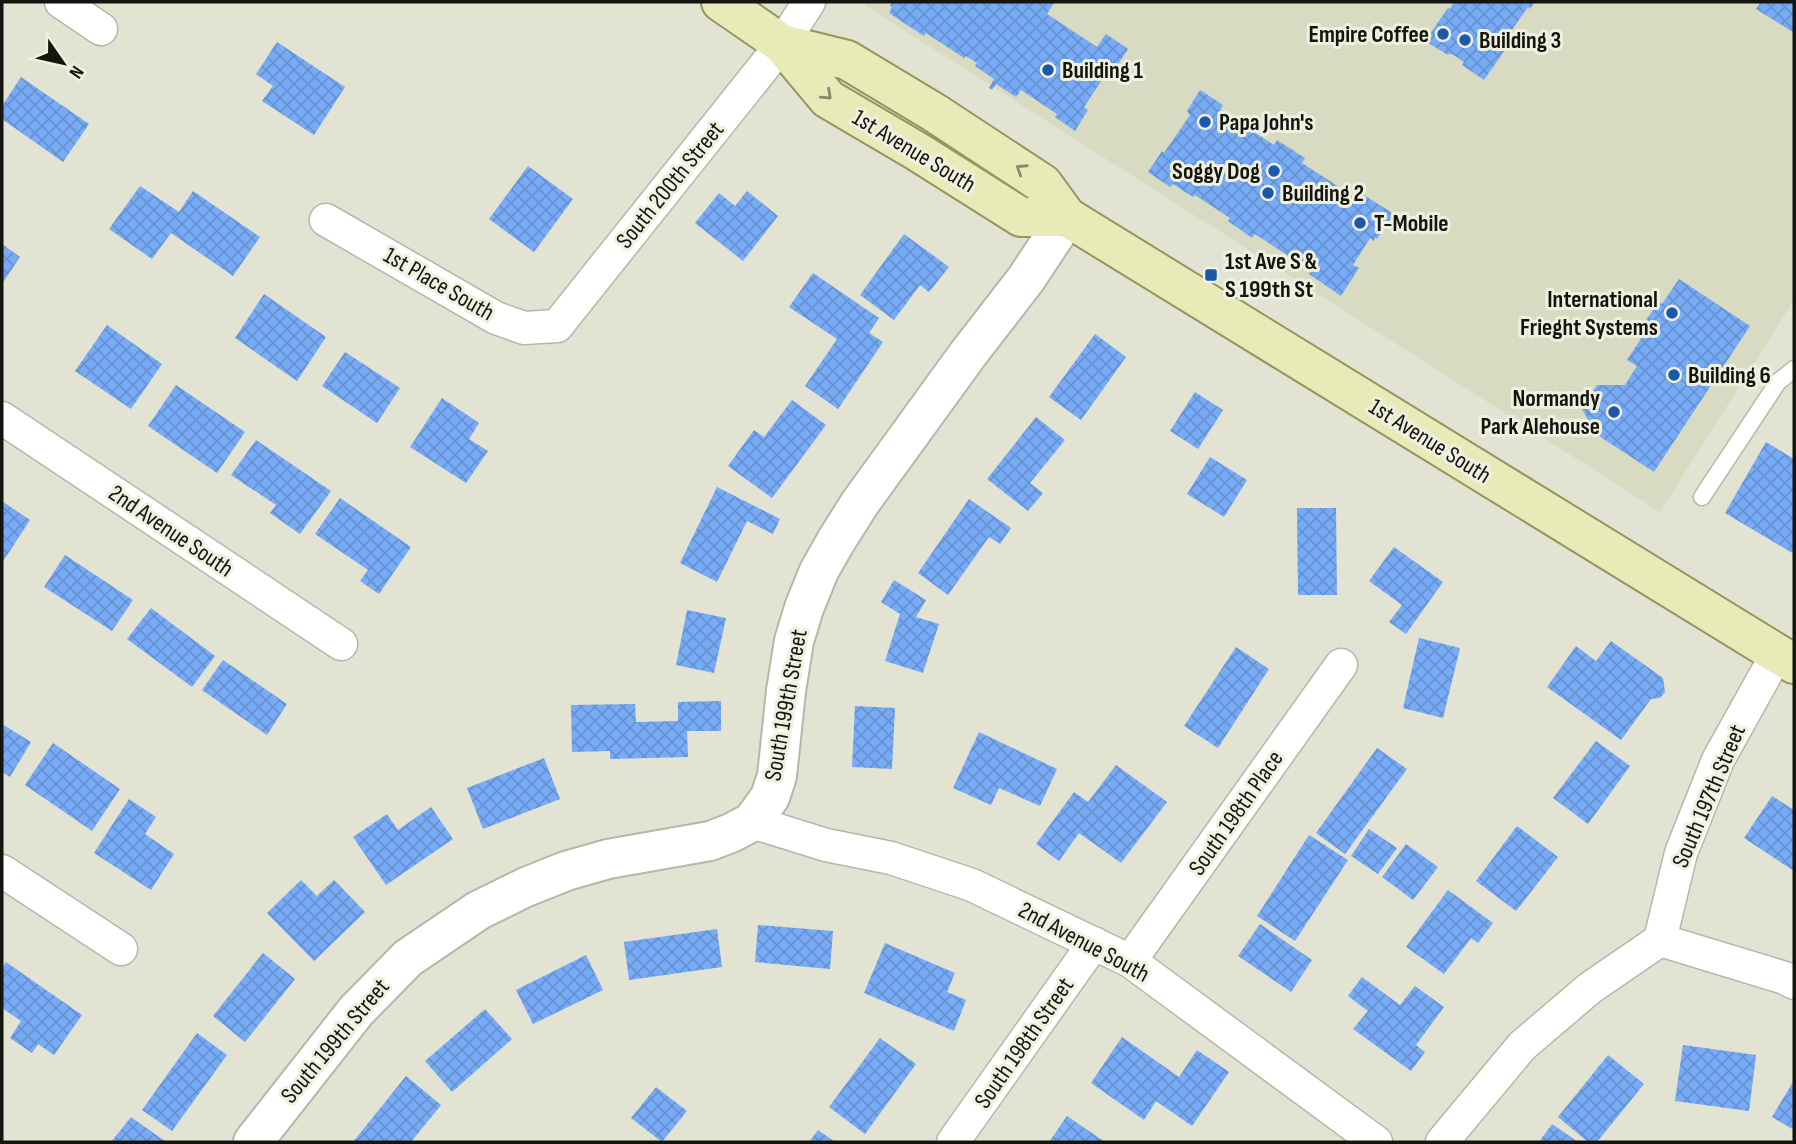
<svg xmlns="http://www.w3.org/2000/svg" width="1796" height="1144" font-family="'Sofia Sans Condensed',sans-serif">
<defs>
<pattern id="building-cross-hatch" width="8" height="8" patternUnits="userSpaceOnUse" patternTransform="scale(1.75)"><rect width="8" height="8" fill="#77abf5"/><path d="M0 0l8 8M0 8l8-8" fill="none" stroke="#6692d1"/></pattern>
</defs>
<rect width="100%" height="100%" fill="#e2e3d3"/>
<path fill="#d8dac2" d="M867 2H1794V300L1660 512 866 6Z"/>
<path fill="url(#building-cross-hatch)" d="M892 2H1053L1054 3 1047 14 1097 47 1106 34 1128 49 1110 76 1106 74 1084 107 1088 110 1075 131 1055 117 1057 114 1021 90 1016 97 996 84 992 90 989 88 994 79 975 66 977 63 966 56 964 58 926 33 924 36 889 13 892 7 890 6Z
M1454 2H1535L1530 9 1528 7 1502 44 1507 47 1484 80 1462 65 1464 62 1452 54H1449L1448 55 1425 41 1448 8 1450 9Z
M1761 2H1794L1793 32 1756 9Z
M277 42 345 87 314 135 262 101 273 86 256 74Z
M21 77 89 124 63 162 2 119V106Z
M1200 90 1223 105 1220 110 1274 145 1277 140 1305 158 1302 163 1356 198 1359 192 1394 214 1377 239 1375 238 1374 241 1370 238 1353 265 1359 268 1341 296 1309 274 1311 271 1255 234 1252 238 1228 221 1230 218 1195 195 1193 197 1173 184 1170 187 1148 172 1162 151 1164 153 1190 115 1187 111Z
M528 166 573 199 534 252 489 219Z
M140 186 179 212 193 191 260 237 233 276 171 233 152 259 109 229Z
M747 191 778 216 743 261 695 223 719 193 735 206Z
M904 234 949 267 929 292 920 285 894 320 860 295Z
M2 244 20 257 2 284Z
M813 273 879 318 869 333 883 342 838 409 805 386 837 339 789 307Z
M1679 279 1750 326 1654 472 1596 434 1582 409 1597 385H1625L1637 366 1627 360 1644 334 1639 331 1658 302 1662 304Z
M264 294 326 337 297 381 235 338Z
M107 325 162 364 131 409 75 371Z
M1095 334 1126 357 1081 420 1049 397Z
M345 352 400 388 377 423 322 386Z
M176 385 245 432 217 473 148 426Z
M1195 392 1223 410 1198 449 1170 431Z
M442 398 479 423 469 439 488 451 466 483 410 447Z
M792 400 826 425 772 498 728 466 754 430 764 437Z
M1036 417 1065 440 1030 483 1043 493 1028 511 987 479Z
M256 440 331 491 300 534 270 513 276 505 231 475Z
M1766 442 1794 459V554L1725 513Z
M1210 457 1247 480 1224 517 1187 494Z
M717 487 780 519 773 534 747 521 717 582 680 563Z
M340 498 411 547 379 594 360 581 368 570 315 534Z
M969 499 1011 528 1000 544 989 537 948 595 918 573Z
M2 501 30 520 2 563Z
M1297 508H1336L1337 595H1298Z
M1394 547 1443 582 1406 634 1389 622 1402 605 1369 581Z
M65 555 133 600 112 631 44 587Z
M894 580 926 600 916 617 939 624 923 673 885 661 900 614 881 602Z
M151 608 215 656 192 687 127 639Z
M687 610 726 618 714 673 676 665Z
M1419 638 1460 648 1443 718 1403 708Z
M1611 641 1663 678 1665 692 1660 698 1651 699 1621 740 1547 687 1576 646 1596 661Z
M1236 647 1269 669 1218 748 1184 726Z
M223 660 287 704 267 735 202 690Z
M721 701V731H687L688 757 610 759V751L572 752 571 705 635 704 636 722 678 721V702Z
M855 706 895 708 892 769 852 767Z
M2 724 31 742 10 777 2 772Z
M979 732 1057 769 1040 806 999 788 991 805 953 788Z
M1596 741 1630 766 1588 824 1553 798Z
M53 743 120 789 92 831 25 785Z
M1377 748 1407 769 1345 854 1316 833Z
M544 758 560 799 483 829 467 788Z
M1116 765 1167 802 1121 863 1079 833 1059 861 1036 844 1074 792 1088 802Z
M1772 796 1794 810V871L1744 838Z
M129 799 156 817 145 834 174 854 151 890 94 853Z
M431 807 453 839 386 885 353 837 387 814 398 830Z
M1517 826 1558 857 1516 911 1476 881Z
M1369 829 1397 848 1378 874 1351 856Z
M1309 835 1348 860 1295 941 1257 916Z
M1406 844 1438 867 1413 900 1382 877Z
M301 880 317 896 334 880 365 912 314 961 267 913Z
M1448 890 1493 923 1478 943 1471 938 1444 974 1406 947Z
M1260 924 1312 960 1291 992 1238 956Z
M758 925 833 931 830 969 755 962Z
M717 929 722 967 629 980 624 942Z
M885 943 955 973 947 992 966 1000 954 1031 864 993Z
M263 953 295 979 245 1042 213 1016Z
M586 955 603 990 533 1024 516 990Z
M6 962 82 1015 54 1055 38 1044 32 1053 10 1038 21 1021 2 1008V968Z
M1362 977 1400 1005 1415 986 1444 1007 1416 1045 1425 1052 1411 1071 1353 1029 1368 1011 1348 996Z
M485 1009 512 1039 452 1092 425 1061Z
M197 1033 227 1055 172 1131 142 1110Z
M1122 1037 1179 1077 1197 1050 1229 1072 1192 1126 1156 1101 1144 1120 1091 1083Z
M880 1038 916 1064 865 1134 829 1107Z
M1683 1045 1756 1055 1749 1111 1675 1101Z
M1608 1055 1644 1084 1597 1142H1588L1558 1117Z
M406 1076 441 1105 411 1142H353Z
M1794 1080V1130L1772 1117Z
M656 1087 687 1111 662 1142 631 1118Z
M1067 1116 1105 1142H1049Z
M131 1117 166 1142H111Z
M1552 1124 1578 1142H1539Z
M818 1130 835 1142H809Z"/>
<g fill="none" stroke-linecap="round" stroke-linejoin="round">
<defs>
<path id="service" d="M1702 497 1778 382 1794 369"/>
<path id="minor" d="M61 2 101 29
M326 220 496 318 524 328 557 326 782 44 809 2
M2 418 341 644
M752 822 826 845 891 858 972 885 1130 961 1376 1142
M2 871 121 949
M1660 940 1785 978 1794 983
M1130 961 1341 665
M953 1142 1094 943
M1442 1142 1522 1046 1590 988 1660 940 1681 853 1718 760 1777 654"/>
<path id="tertiary" d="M253 1142 356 1011 408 958 479 910 526 887 566 871 608 859 710 841 731 833 752 822 770 797 777 776 786 691 794 641 804 608 819 571 836 541 860 503 968 354 1026 279 1067 217"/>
<path id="primary" d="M721 2 782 44 828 99 918 152 1021 217H1067
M782 44 847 60 935 113 1043 184 1067 217 1794 664"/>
</defs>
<use href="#service" stroke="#b6b7a8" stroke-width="19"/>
<use href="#minor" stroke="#b6b7a8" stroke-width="35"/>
<use href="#tertiary" stroke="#b6b7a8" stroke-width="42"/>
<use href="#primary" stroke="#94965d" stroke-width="42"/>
<use href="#service" stroke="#fff" stroke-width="16"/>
<use href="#minor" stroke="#fff" stroke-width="32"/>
<use href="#tertiary" stroke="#fff" stroke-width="38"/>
<use href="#primary" stroke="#e8eab7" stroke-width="38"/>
</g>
<defs><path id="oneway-chevron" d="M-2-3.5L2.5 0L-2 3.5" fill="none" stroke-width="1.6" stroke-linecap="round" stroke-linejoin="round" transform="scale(1.75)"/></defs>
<g stroke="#898a6c">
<use href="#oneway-chevron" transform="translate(827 95) rotate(43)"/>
<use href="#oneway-chevron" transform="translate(1021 169) rotate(-147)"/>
</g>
<g fill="#1c58a9" stroke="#eff0e0" stroke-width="2.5">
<circle cx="1443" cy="34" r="7"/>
<circle cx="1465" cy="40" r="7"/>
<circle cx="1048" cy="70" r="7"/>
<circle cx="1205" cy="122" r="7"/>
<circle cx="1274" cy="171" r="7"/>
<circle cx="1268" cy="193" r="7"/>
<circle cx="1360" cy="223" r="7"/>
<rect x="1204" y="268" width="14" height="14" rx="3.5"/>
<circle cx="1672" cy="313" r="7"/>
<circle cx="1674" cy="375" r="7"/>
<circle cx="1614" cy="412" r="7"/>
</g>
<g text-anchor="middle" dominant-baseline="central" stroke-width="6" stroke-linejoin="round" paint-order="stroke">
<g font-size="24" font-weight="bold" fill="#151510" stroke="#eff0e0" text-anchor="start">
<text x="1429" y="34" text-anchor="end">Empire Coffee</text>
<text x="1479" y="40">Building 3</text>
<text x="1062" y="70">Building 1</text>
<text x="1219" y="122">Papa John's</text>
<text x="1260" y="171" text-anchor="end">Soggy Dog</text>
<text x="1282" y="193">Building 2</text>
<text x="1374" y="223">T-Mobile</text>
<text x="1225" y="261">1st Ave S &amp;<tspan x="1225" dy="28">S 199th St</tspan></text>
<text x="1658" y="299" text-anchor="end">International<tspan x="1658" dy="28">Frieght Systems</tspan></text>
<text x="1688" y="375">Building 6</text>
<text x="1600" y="398" text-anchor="end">Normandy<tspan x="1600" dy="28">Park Alehouse</tspan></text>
</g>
<g font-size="24" fill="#151510" stroke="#eff0e0">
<text transform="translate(914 151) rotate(31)">1st Avenue South</text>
<text transform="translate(670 185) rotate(-51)">South 200th Street</text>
<text transform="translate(439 284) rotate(30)">1st Place South</text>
<text transform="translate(1430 441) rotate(32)">1st Avenue South</text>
<text transform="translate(171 531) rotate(34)">2nd Avenue South</text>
<text transform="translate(786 705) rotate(-80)">South 199th Street</text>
<text transform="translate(1709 796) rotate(-67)">South 197th Street</text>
<text transform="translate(1236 813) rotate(-55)">South 198th Place</text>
<text transform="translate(1084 942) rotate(28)">2nd Avenue South</text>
<text transform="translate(335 1041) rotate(-50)">South 199th Street</text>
<text transform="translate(1024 1043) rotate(-55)">South 198th Street</text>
</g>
</g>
<rect width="1796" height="1144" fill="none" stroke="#151510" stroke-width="7"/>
<g transform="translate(63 63) rotate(124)" stroke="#eff0e0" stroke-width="5" paint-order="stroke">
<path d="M0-5L12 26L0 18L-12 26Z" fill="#151510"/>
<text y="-10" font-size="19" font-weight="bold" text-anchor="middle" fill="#151510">N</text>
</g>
</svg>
